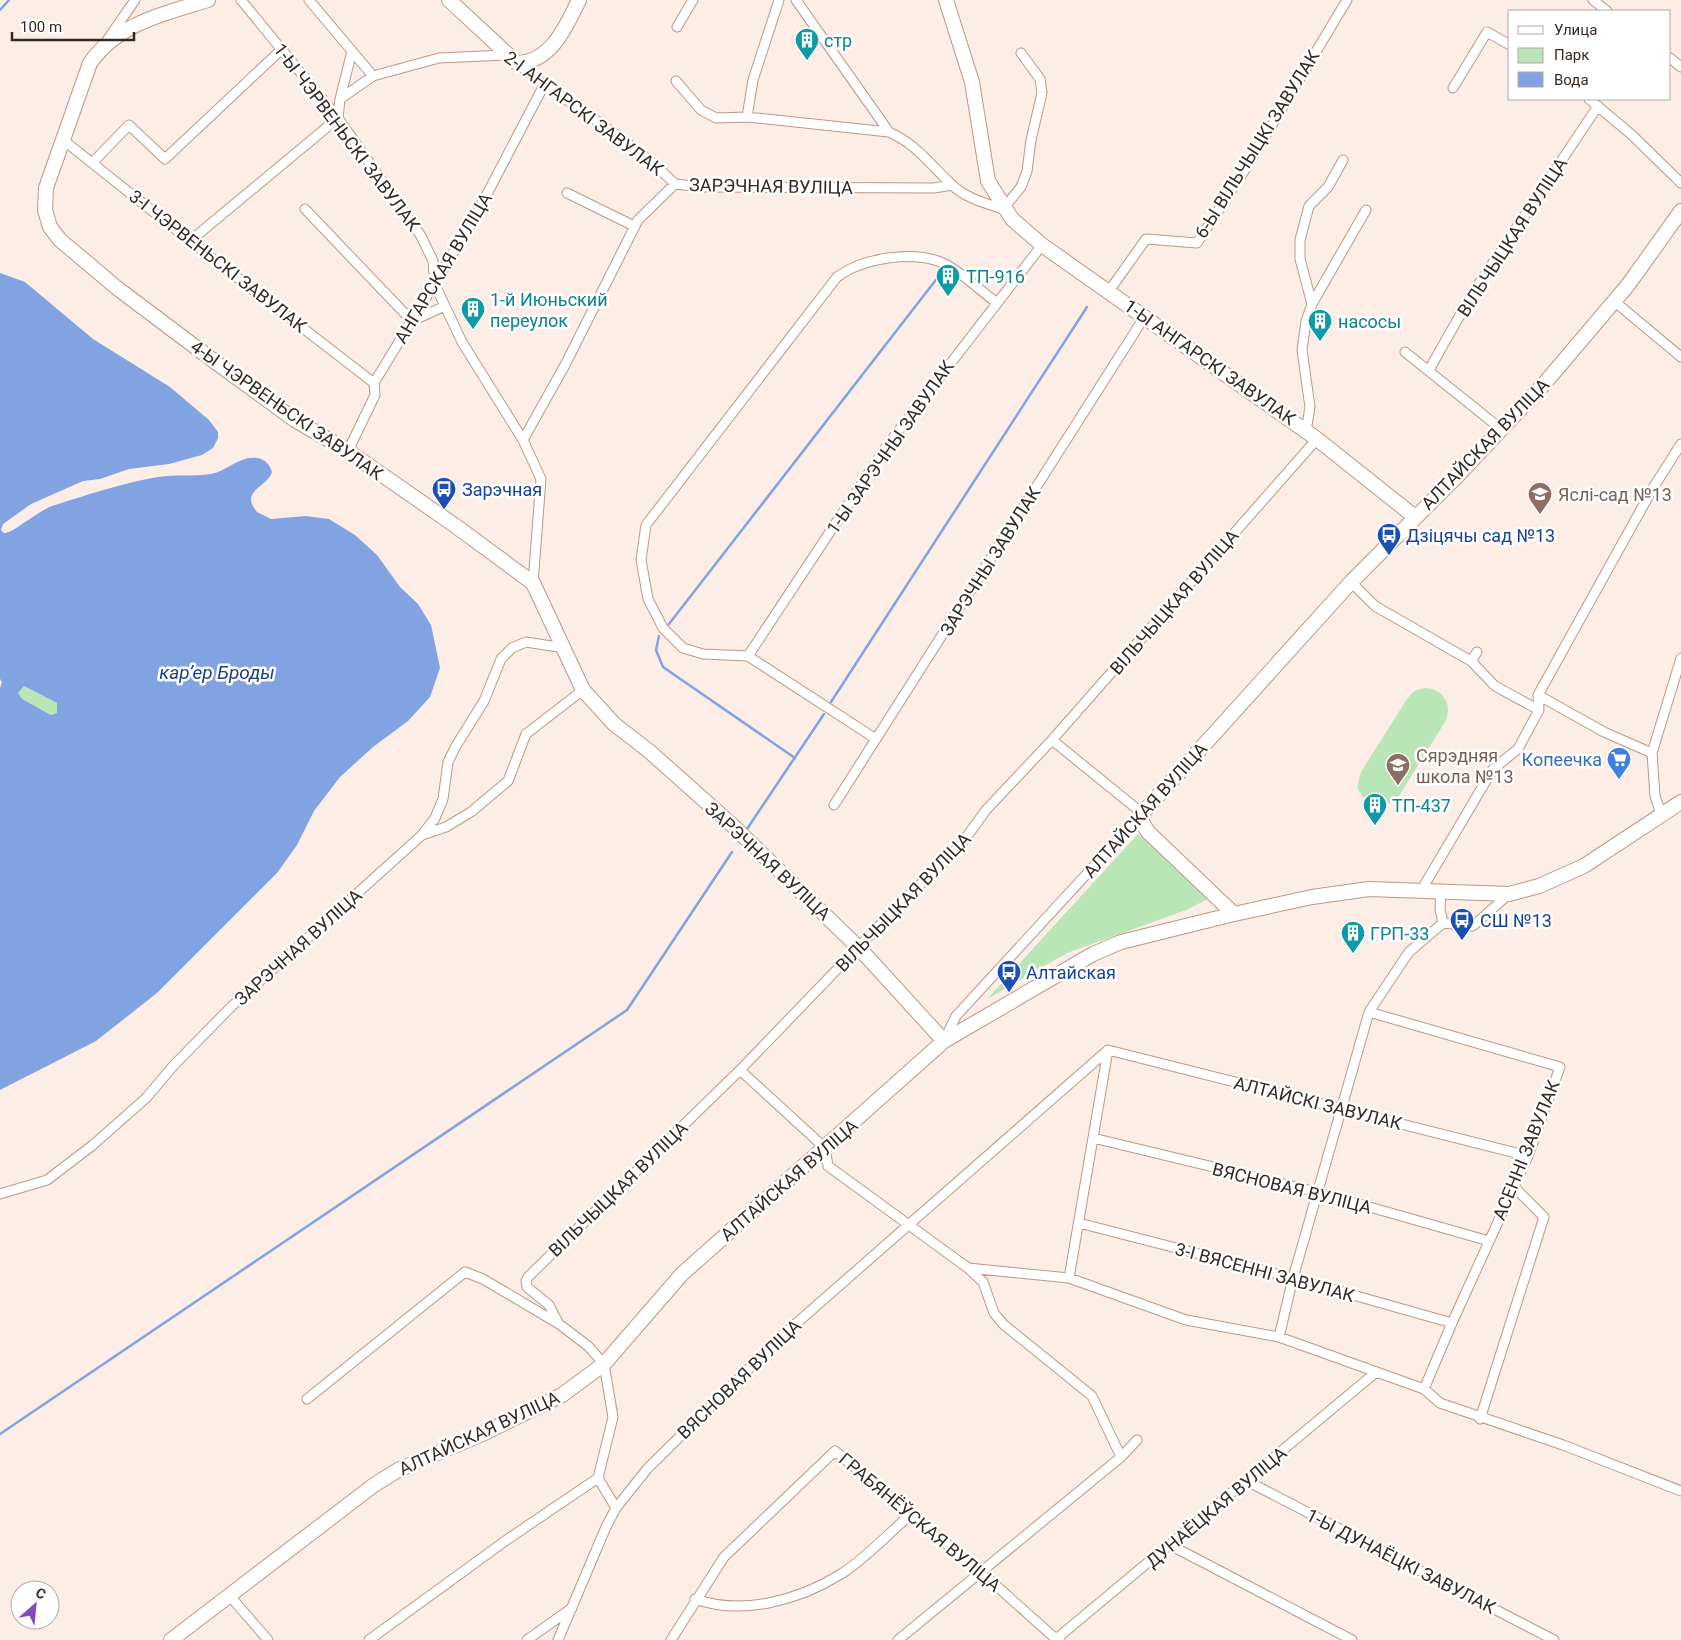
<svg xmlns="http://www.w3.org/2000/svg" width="1681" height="1640" font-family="Roboto,sans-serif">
<rect width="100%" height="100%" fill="#fcede6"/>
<path fill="#bae5b7" d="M24 686 57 703V713L51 715 22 699 18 693Z
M1425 688C1444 689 1453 705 1445 722L1399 796 1392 803 1376 806 1366 801 1357 788 1361 772 1407 699 1414 691Z
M1138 834 1208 899 1186 910 1067 953 987 999Z"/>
<path fill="#81a3e2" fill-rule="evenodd" d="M0 273 25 282 93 339 170 387 209 420 218 432V438L213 448 202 455 169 464 129 469 100 479 83 481 31 504 3 524 1 530 4 533C10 535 40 510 52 506 87 495 122 483 158 477 175 474 194 477 211 474 226 471 241 455 257 458 265 459 270 465 272 472 267 488 239 490 257 512L271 519 306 516 329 519 355 535 377 555 400 587 418 604 431 625 440 668 430 697 408 721 373 747 340 777 314 811 297 845 277 873 157 993 96 1041 0 1090V688L2 682 0 679ZM24 686 57 703V713L51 715 22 699 18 693Z"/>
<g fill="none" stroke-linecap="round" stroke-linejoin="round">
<path stroke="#81a3e2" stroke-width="2.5" d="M0 10 9 0
M669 624 942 272
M659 636 656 650 663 667 795 758
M831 702 1087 307
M747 829 824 714
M0 1434 627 1010 732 852"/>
<defs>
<path id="street" d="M241 0 338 118 421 236 433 261 435 285 462 342 523 440
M309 0 373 76
M796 0 889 132C916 144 930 164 951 184 965 198 985 203 1003 209L1021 187 1027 171 1031 140 1042 93 1040 79 1021 53
M1593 0 1607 11
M677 27 693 0
M108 39 135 0
M1670 58 1681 67
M517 63C568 105 629 137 675 184
M676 81 701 110 716 118 747 117 889 132
M1453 88 1487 32 1510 45
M340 99 352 51
M1589 99 1632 135 1681 183
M747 117 753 80 779 0
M62 139 190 241 374 383
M92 163 129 125 165 159 282 49
M567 193 634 226
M305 209 412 321 445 306
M190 241 338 118 340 99 373 76 439 58 506 55
M1109 291 1146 239 1197 243 1248 165 1347 0
M1614 301 1681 357
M1312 304 1300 259V240L1309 206 1328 187 1343 160
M1405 352 1501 429
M1429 370 1472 294 1598 106
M1306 431 1310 407 1302 350 1306 321 1312 304 1366 210
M348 451 375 395 374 383 475 217 544 85
M1351 582 1375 606 1471 661 1495 686 1539 710
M533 583 541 479 523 440 565 365 638 220 675 184 702 187 934 188 952 185
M748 656 886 447 1042 245
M1471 661 1477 652
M1538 695 1604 732 1652 753
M876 739 748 656 703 654 683 648 663 628 648 599 641 560 646 525 837 277C862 258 914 250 943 263 962 272 979 290 996 302
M1052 740 1142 813
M834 805 1145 316
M1661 814 1655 796 1652 753 1681 658
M422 835 435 818 443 799 448 762 456 746 484 701 501 659 512 648 526 642 564 648
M1422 889 1493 769 1518 749 1539 710 1538 695 1653 488 1681 444
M1441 892 1440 909 1443 923 1473 926 1509 894
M1369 1012 1560 1067 1528 1156 1452 1323 1424 1389
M944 1041 956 1016 1139 817
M1108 1050 1528 1156
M740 1070 825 1148 828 1166 968 1268 983 1282 994 1313 1003 1324 1092 1396 1121 1457
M1093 1138 1317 1192 1489 1241
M0 1194 47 1180 93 1145 146 1098 174 1065 232 1006 422 835 446 827 471 812 508 781 526 734 583 690
M1079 1223 1293 1278 1452 1323
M968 1268 1069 1278 1186 1320 1279 1337 1424 1389 1440 1403 1563 1445 1681 1491
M1069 1278 1108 1050
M559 1324 549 1305 527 1287 526 1281 528 1277 740 1070 902 902 960 846 986 810 1052 740 1317 439
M1279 1337 1293 1278 1369 1012 1409 952 1443 923
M307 1399 465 1272 483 1279 559 1324 588 1346 604 1364 613 1417 598 1478
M1480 1419 1544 1217 1514 1187
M1247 1481 1554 1640
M1170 1545 1352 1640
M229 1595 268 1640
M695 1599C743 1616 799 1600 841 1574 865 1559 889 1533 910 1515
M369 1640 508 1539 598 1478 616 1508
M527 1640 572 1608
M558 1640 606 1527 616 1508 647 1469 783 1335 1108 1050
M671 1640 724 1557 835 1451 982 1573 1056 1639 1060 1640
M898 1640 1121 1457 1137 1440
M1055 1640 1375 1373"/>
<path id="secondary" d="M208 0C164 14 118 23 90 63L46 188 45 210 50 227 60 240 117 288 214 361 295 420 348 451 457 527 533 583 583 690 614 724 649 751 732 825 859 948 944 1041
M449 0 517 63C551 62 566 27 579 0
M946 0 972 82 988 181 1012 219 1042 245 1317 439 1415 517
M1234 914 1148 832 1139 817 1351 582 1459 474 1544 384 1628 285 1681 211
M171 1640 374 1485 398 1470 482 1434 562 1395 604 1364 682 1274 944 1041 1093 954 1121 942 1234 914 1312 897 1369 889 1509 894 1539 886 1584 866 1681 802"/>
</defs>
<use href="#street" stroke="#bb9888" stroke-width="11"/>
<use href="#secondary" stroke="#bb9888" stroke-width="16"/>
<use href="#street" stroke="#fff" stroke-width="9"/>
<use href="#secondary" stroke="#fff" stroke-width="14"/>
</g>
<defs>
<symbol id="building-pin" viewBox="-11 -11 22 30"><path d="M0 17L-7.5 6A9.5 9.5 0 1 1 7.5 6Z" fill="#0f9aa8" stroke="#fff"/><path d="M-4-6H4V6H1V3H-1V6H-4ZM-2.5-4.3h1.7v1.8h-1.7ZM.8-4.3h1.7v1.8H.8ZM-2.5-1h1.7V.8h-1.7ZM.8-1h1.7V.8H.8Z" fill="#fff"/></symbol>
<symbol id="bus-pin" viewBox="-11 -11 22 30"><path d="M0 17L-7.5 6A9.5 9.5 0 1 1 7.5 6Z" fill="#1a4fb4" stroke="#fff"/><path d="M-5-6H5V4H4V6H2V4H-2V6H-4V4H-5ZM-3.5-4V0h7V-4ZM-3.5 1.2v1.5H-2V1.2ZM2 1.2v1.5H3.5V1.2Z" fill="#fff"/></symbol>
<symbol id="school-pin" viewBox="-11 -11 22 30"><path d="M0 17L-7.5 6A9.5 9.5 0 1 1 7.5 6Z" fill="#8d6e63" stroke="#fff"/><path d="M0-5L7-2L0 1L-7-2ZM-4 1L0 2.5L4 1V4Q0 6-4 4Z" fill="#fff"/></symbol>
<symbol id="supermarket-pin" viewBox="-11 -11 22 30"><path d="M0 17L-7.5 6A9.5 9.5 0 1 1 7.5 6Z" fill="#3f7fe0" stroke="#fff"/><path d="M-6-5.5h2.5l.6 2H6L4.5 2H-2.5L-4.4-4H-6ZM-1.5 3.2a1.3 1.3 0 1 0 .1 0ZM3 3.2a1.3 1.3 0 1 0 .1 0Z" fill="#fff"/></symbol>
</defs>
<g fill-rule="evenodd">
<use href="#building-pin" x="793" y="26" width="28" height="38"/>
<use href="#building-pin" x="934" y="262" width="28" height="38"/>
<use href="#building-pin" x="459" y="295" width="28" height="38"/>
<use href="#building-pin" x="1306" y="307" width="28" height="38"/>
<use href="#bus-pin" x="430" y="475" width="28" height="38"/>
<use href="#school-pin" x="1526" y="480" width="28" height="38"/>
<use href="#bus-pin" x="1375" y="521" width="28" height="38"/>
<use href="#supermarket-pin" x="1605" y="745" width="28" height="38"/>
<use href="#school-pin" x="1384" y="751" width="28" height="38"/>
<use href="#building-pin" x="1361" y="791" width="28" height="38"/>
<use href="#bus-pin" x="1448" y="906" width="28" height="38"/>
<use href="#building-pin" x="1339" y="919" width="28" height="38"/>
<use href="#bus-pin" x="995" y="958" width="28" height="38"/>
</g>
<g text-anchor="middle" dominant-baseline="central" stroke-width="5" stroke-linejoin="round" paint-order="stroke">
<g font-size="18" fill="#0d838f" stroke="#fff" text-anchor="start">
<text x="824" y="40">стр</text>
<text x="966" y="276">ТП-916</text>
<text x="490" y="299">1-й Июньский<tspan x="490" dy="21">переулок</tspan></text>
<text x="1338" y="321">насосы</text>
<text x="1392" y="805">ТП-437</text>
<text x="1370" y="933">ГРП-33</text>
</g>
<g font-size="18" fill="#362822" stroke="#fff">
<text transform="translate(584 113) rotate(37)">2-І АНГАРСКІ ЗАВУЛАК</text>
<text transform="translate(347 137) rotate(53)">1-Ы ЧЭРВЕНЬСКІ ЗАВУЛАК</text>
<text transform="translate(1257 144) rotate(-58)">6-Ы ВІЛЬЧЫЦКІ ЗАВУЛАК</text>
<text transform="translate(771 186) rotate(1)">ЗАРЭЧНАЯ ВУЛІЦА</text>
<text transform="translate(1512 237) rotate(-57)">ВІЛЬЧЫЦКАЯ ВУЛІЦА</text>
<text transform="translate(218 261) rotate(38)">3-І ЧЭРВЕНЬСКІ ЗАВУЛАК</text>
<text transform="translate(443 268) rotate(-59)">АНГАРСКАЯ ВУЛІЦА</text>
<text transform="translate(1210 362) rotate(35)">1-Ы АНГАРСКІ ЗАВУЛАК</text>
<text transform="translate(287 410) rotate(35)">4-Ы ЧЭРВЕНЬСКІ ЗАВУЛАК</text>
<text transform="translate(1485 444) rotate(-46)">АЛТАЙСКАЯ ВУЛІЦА</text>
<text transform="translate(890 447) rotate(-55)">1-Ы ЗАРЭЧНЫ ЗАВУЛАК</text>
<text transform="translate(990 561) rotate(-58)">ЗАРЭЧНЫ ЗАВУЛАК</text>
<text transform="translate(1174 602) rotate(-49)">ВІЛЬЧЫЦКАЯ ВУЛІЦА</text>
<text transform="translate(1145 810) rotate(-48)">АЛТАЙСКАЯ ВУЛІЦА</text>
<text transform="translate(768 861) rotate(43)">ЗАРЭЧНАЯ ВУЛІЦА</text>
<text transform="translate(903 902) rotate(-46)">ВІЛЬЧЫЦКАЯ ВУЛІЦА</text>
<text transform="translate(298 947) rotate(-42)">ЗАРЭЧНАЯ ВУЛІЦА</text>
<text transform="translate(1318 1103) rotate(14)">АЛТАЙСКІ ЗАВУЛАК</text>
<text transform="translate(1526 1150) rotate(-68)">АСЕННІ ЗАВУЛАК</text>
<text transform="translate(789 1180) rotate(-41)">АЛТАЙСКАЯ ВУЛІЦА</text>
<text transform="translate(1292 1188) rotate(14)">ВЯСНОВАЯ ВУЛІЦА</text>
<text transform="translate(618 1189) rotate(-44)">ВІЛЬЧЫЦКАЯ ВУЛІЦА</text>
<text transform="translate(1265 1272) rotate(15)">3-І ВЯСЕННІ ЗАВУЛАК</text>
<text transform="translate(739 1379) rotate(-44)">ВЯСНОВАЯ ВУЛІЦА</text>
<text transform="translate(479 1433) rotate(-25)">АЛТАЙСКАЯ ВУЛІЦА</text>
<text transform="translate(1216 1507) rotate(-40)">ДУНАЁЦКАЯ ВУЛІЦА</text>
<text transform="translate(920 1522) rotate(40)">ГРАБЯНЁЎСКАЯ ВУЛІЦА</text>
<text transform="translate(1401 1561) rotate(27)">1-Ы ДУНАЁЦКІ ЗАВУЛАК</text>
</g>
<g font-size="18" fill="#164399" stroke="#fff" text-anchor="start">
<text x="462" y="489">Зарэчная</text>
<text x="1406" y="535">Дзіцячы сад №13</text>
<text x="1480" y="920">СШ №13</text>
<text x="1026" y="972">Алтайская</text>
</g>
<g font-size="18" fill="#785e54" stroke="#fff" text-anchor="start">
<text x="1558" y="494">Яслі-сад №13</text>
<text x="1416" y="755">Сярэдняя<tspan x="1416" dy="21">школа №13</tspan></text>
</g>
<g font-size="18" fill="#366cbe" stroke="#fff" text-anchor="end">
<text x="1602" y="759">Копеечка</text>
</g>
<g font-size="19" font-style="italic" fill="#1a3e87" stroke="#fff">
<text x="217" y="672">карʼер Броды</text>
</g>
</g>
<rect x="1508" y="10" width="162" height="90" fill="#ffffff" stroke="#afa9a7"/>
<rect x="1518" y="26" width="25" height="8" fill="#ffffff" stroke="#afa9a7"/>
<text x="1554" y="35" font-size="15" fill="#362822">Улица</text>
<rect x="1518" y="48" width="25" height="15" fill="#bae5b7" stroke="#afa9a7"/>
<text x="1554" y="60" font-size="15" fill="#362822">Парк</text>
<rect x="1518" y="72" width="25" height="15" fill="#81a3e2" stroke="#afa9a7"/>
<text x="1554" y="85" font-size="15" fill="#362822">Вода</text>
<g transform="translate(35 1605) rotate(27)"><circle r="24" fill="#ffffff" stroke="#afa9a7"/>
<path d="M0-4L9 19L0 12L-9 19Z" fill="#8448be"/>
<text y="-8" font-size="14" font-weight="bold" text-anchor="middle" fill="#362822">С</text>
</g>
<path d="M12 32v8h122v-8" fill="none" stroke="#362822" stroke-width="2.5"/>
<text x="20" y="32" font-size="15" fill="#362822" stroke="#ffffff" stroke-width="4" paint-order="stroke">100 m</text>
</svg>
